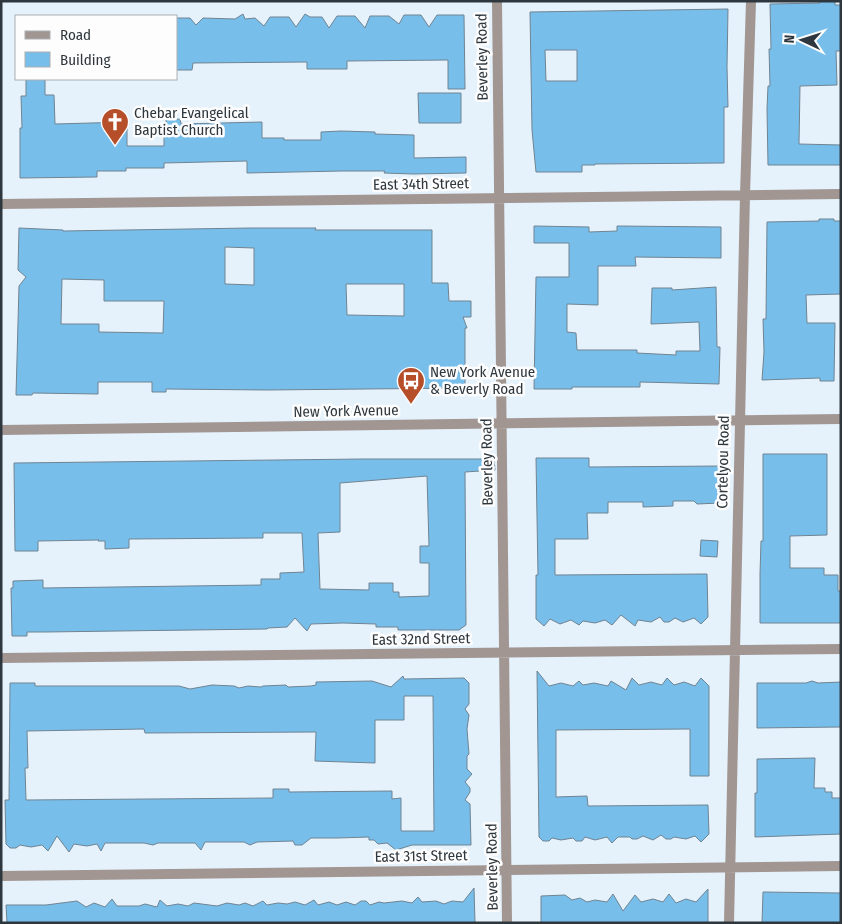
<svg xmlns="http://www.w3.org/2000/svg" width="842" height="924" font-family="'Fira Sans Condensed',sans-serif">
<rect width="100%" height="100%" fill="#e5f2fc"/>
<path fill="#78beeb" stroke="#6f8492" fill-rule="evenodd" d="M820 1H835V5H841V51H836L837 85 800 86 799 144 841 145V165H768L767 109 768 86H770L769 49H771L770 4 820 3Z
M728 9 727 67 728 107H724V163L595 164V165H582V172H536L532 130 530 12ZM545 50H577V81H546Z
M243 14 245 19 255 18 264 26 270 17H289L296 27 305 14 310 17H322L329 28 337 16H355L365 28 370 16H389L399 24 404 15H421L429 27 437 15H464L465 89H448V60L347 61V69H307V62L193 63 192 70H176V18H190L196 25 203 18 235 19Z
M26 79H45V95H54L55 124 127 122V146H164V124H166V120L180 119 181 124 262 122V138H284V140H321V132L341 131 375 132V134L414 135V158L466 157V173L413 174 384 173 385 171H342L247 173V161L164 163V168H126V171H97V177L20 178V128H22L21 96H26Z
M418 93H461V123H419Z
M819 219H834V221H841V294L806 295 807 323H835L834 381H820V378L762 380 764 352 763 319H766L767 222 819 221Z
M534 226 589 227V232L617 231V226L721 227V258L635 257 636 266H598V305L567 304V332L576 333 577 350H637V353L676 355V351H700L699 322 651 324 652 288H672V290L716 287 717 347H720L719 384 640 382V387H572V389H534L536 277H569V243H534Z
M19 228 63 230V231L250 228H316L315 230H432V283H448L449 301H471V317H463L467 328H465V388L266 390 166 389V392H152V382H98V394L33 393 32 395H16L19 286 26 277 18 270ZM225 247 254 248V285L225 284ZM62 279 104 280V301H164L163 333 99 332V324H61ZM346 284H404V316L347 315Z
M763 454H827V535L790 536V568H824V575H838V591H841V623H760V574L761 541H763Z
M536 458H589V467L720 466V503L697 504 694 501H673V506L643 507V502H608V513H587L588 539H555V575L707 574 708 617 701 624 694 618 683 622 675 618 669 622H664L660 617 651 622 638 620 635 626 621 615 612 625 605 620 595 623 583 621 579 625 571 620 560 624 550 619 544 626 536 619V575H538Z
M363 459H494L495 470 465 472 466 625 459 630H398V627H376V624L343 623 311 624 307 631 295 618 287 627 268 628 267 629 45 632H27V636H12L11 588H13V581L43 580V588L261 585V579H280V573L304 572 302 533H263V538L129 539V548L105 549V541H98L99 540 38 541V551H15L14 463ZM427 476 429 546H420V563H429V596L399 597V592H393V583H369V590L320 589 318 533 340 532V483Z
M701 540 718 541 717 557 700 556Z
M537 671 549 686 561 683 573 686 579 681 583 685 594 683 608 686 611 681 626 690 632 678 639 685 651 682 662 685 667 678 674 685 684 682 695 686 701 678 709 686V776H690V729L556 730V797L587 796 588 806 708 805 709 834 701 842 695 836 686 839 674 837 671 839H666L661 835 653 840 643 836 637 839H632L630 837H618L612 843 607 837 595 840 585 837 582 841H576L573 838 561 840 552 838 549 841H543L539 837Z
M403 676 404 679 464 678 469 683V704L465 709 469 715 467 729 469 754 467 756V769L472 774 465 782 470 788V792L465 800 470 804 471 845H412L396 850 387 843 378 844 374 840H369V837L338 838H311L302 845H295L293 841 257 842 250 845 244 842H205L201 850 195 843H158L153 845 144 843H105L101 851 97 844 87 846 74 844 69 852 57 836 48 851 42 845 31 847 20 845 16 848H10L6 844 5 800H9L10 683H35V686H179L190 689 212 685 234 686 239 688 248 686 261 687 263 686 286 685 288 687 311 686 316 685V682L372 681 391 687ZM404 696H433L434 831H401V798L392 799V791L289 792V789H273V798L26 800 25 768H28L27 731 144 729 145 733 316 732 315 761 375 763V720H404Z
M812 681 818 683 841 682V727L757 728V683H806Z
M815 758 814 788H825V792H832V798H841V834L755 837V793H757V759Z
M474 888 475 923H7L6 905H46L77 901 86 907 94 903 105 907 112 899 117 906H139L145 904 157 907 160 900 167 906 178 904 188 906 194 903 217 906 227 903 239 905 245 903 253 906 263 901 267 905 278 903 287 904 295 902 305 905 314 900 318 905 329 902 337 905 346 902 355 905 361 901H366L370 905 379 902 384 903 402 901 412 903 418 897 422 902 436 901 444 904 452 901 463 902Z
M708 889V923H541V896L565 895 572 900 580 898 587 902 595 900 607 902 613 894 623 911 635 895 641 902 653 899 663 902 669 894 676 903 686 899 696 902Z
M763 892 841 893V923H762Z"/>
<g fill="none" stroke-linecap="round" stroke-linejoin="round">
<path stroke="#a19692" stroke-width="10" d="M497 1 507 923
M1 204 841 194
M1 430 841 419
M1 658 841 649
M1 876 841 866
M729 923 745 195 751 1"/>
</g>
<defs>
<symbol id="church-pin" viewBox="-11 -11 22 30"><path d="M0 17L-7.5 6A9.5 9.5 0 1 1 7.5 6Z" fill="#b64e29" stroke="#fdfdfd"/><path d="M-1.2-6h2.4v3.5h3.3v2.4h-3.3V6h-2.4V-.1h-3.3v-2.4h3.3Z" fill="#fff"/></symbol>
<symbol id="bus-pin" viewBox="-11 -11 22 30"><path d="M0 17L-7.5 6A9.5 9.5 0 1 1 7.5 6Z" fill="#b64e29" stroke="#fdfdfd"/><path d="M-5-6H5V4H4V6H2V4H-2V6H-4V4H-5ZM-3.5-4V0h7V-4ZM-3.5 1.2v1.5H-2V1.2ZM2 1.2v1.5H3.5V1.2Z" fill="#fff"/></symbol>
</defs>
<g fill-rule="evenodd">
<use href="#church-pin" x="99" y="106" width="32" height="43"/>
<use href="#bus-pin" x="395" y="365" width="32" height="43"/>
</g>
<g text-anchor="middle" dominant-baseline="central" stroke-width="5" stroke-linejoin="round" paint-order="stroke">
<g font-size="15" fill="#2e373d" stroke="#fdfdfd">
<text transform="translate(482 57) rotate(-91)">Beverley Road</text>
<text transform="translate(421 184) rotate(-1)">East 34th Street</text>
<text transform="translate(346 411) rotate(-1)">New York Avenue</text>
<text transform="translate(487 462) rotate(-91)">Beverley Road</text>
<text transform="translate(723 462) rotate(-89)">Cortelyou Road</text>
<text transform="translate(421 639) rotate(-1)">East 32nd Street</text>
<text transform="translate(421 856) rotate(-1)">East 31st Street</text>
<text transform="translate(492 867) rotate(-91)">Beverley Road</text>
</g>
<g font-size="15" fill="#2e373d" stroke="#fdfdfd" text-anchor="start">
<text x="134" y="113">Chebar Evangelical<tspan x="134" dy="17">Baptist Church</tspan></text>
<text x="430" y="372">New York Avenue<tspan x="430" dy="17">&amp; Beverly Road</tspan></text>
</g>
</g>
<rect width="842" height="924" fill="none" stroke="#2e373d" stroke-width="5"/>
<rect x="15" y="15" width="162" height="65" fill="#fdfdfd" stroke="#aaaeb0"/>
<rect x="25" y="31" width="25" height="8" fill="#a19692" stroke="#aaaeb0"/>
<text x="60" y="40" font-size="15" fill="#2e373d">Road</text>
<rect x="25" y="52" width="25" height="15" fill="#78beeb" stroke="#aaaeb0"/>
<text x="60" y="65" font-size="15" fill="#2e373d">Building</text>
<g transform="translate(802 40) rotate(274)" stroke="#fdfdfd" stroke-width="4" paint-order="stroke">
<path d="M0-4L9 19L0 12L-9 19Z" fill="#2e373d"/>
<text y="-8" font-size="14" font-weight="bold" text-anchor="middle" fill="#2e373d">N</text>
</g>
</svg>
